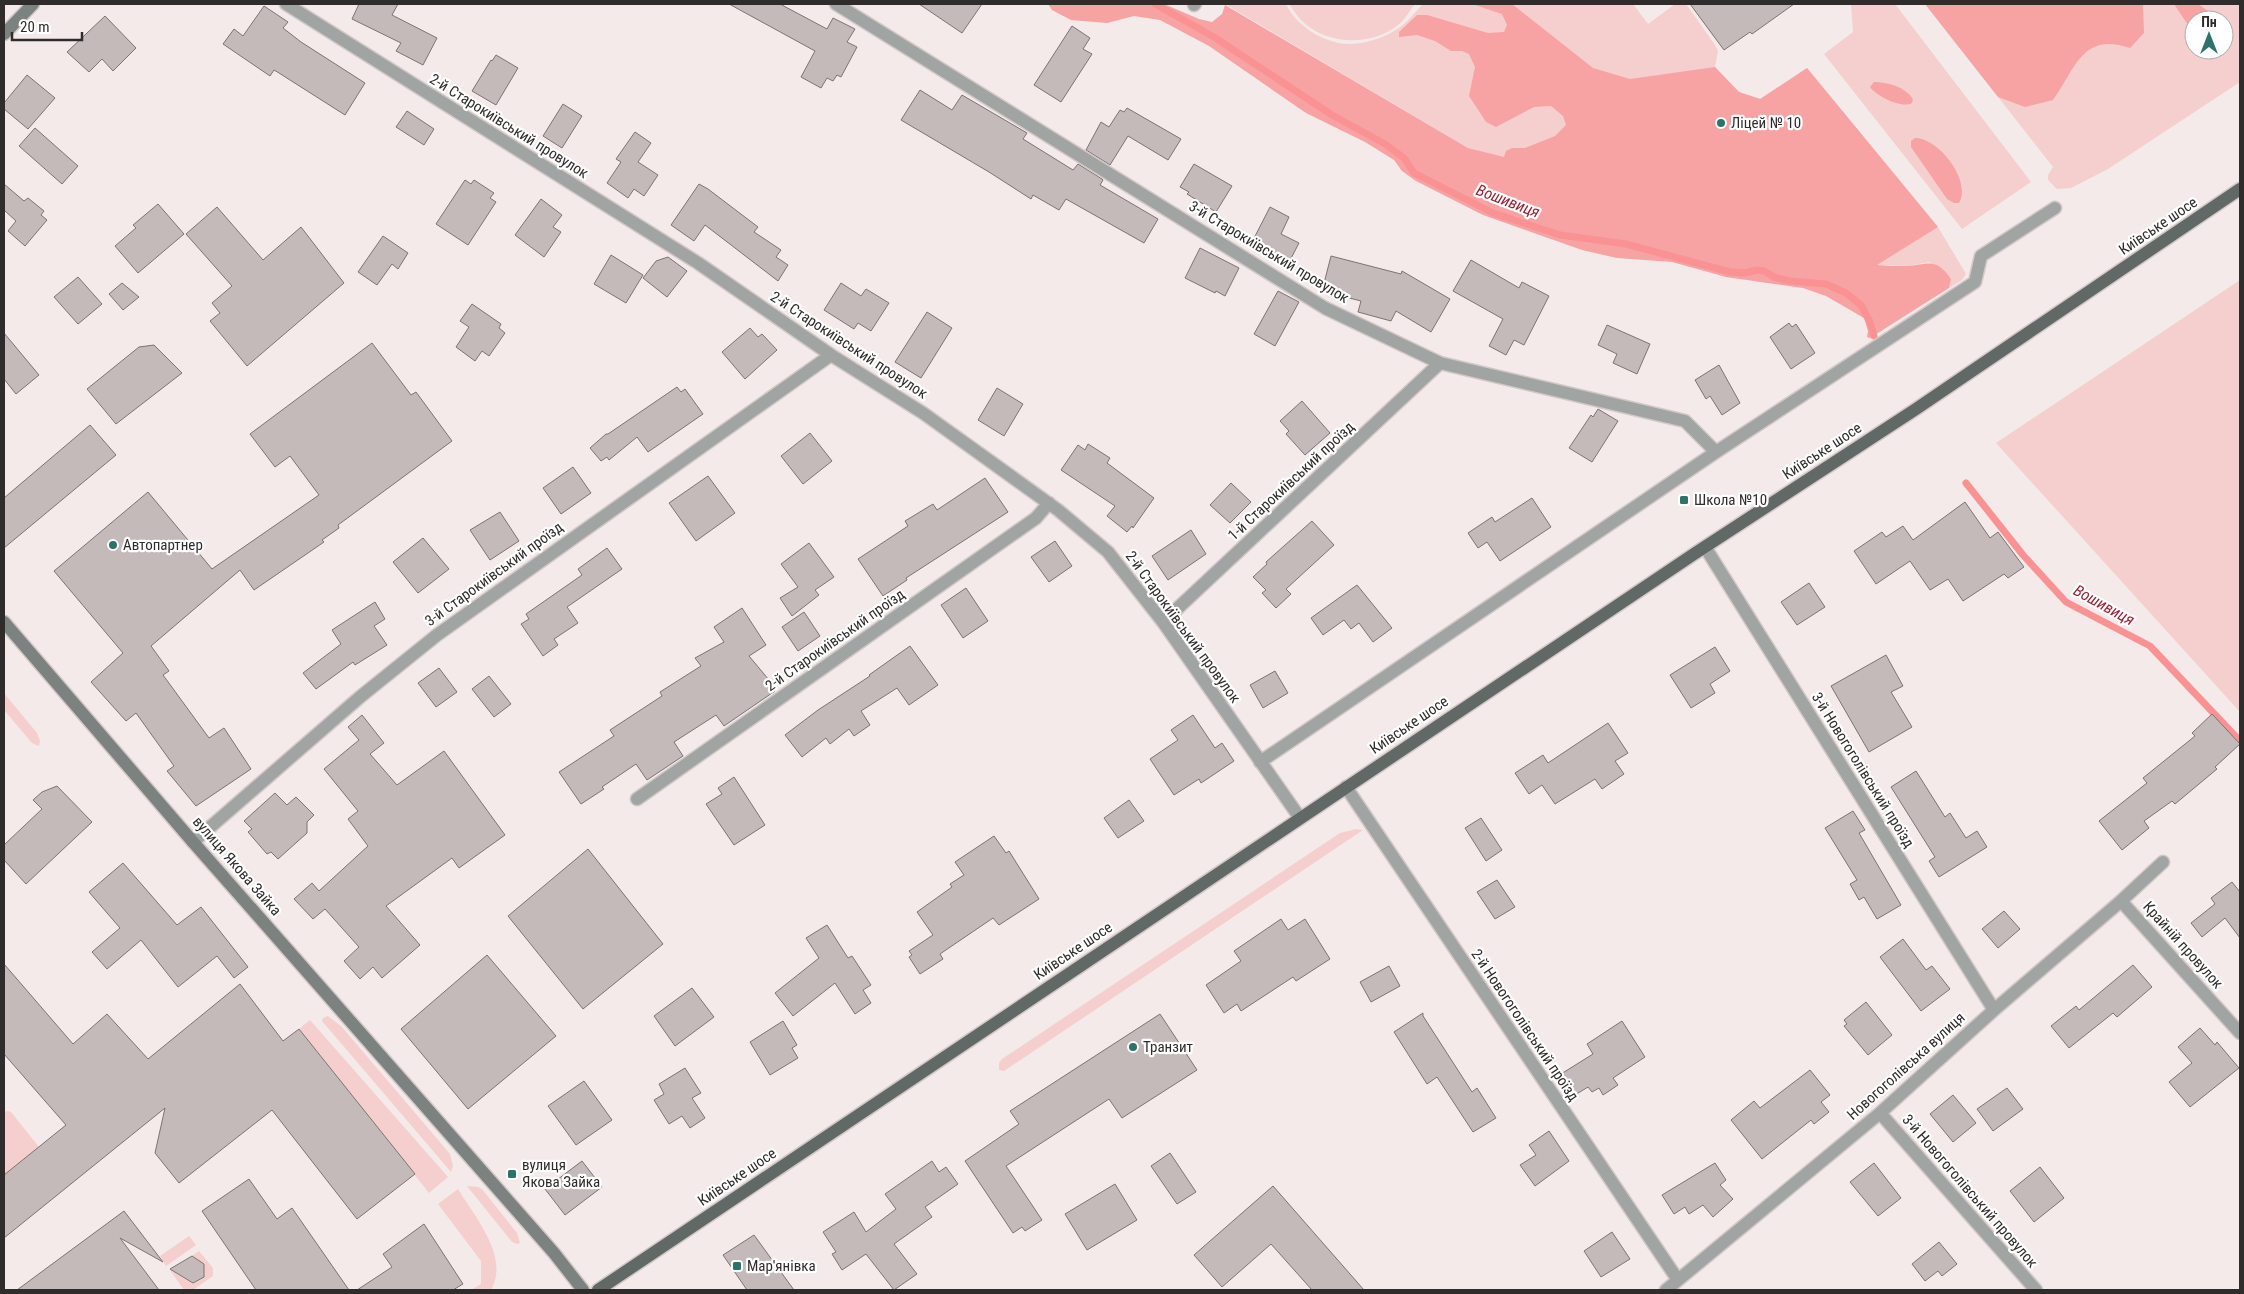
<svg xmlns="http://www.w3.org/2000/svg" width="2244" height="1294" font-family="'Roboto Condensed',sans-serif">
<rect width="100%" height="100%" fill="#f4eae9"/>
<path fill="#f5cfce" fill-rule="evenodd" d="M1225 4H1286C1296 26 1324 43 1348 44 1366 44 1384 38 1399 28 1408 22 1415 12 1423 4H1633L1648 24 1675 4H1686L1715 45 1718 51 1715 67 1739 92 1761 99 1807 68 1938 227 1966 274 1962 280 1949 288 1951 279 1929 262 1908 266 1877 265 1468 148Z
M1289 4H1415C1410 10 1405 20 1398 25 1371 47 1325 45 1301 20 1296 15 1293 9 1289 4Z
M1851 4H1895L2031 182 1962 229 1824 54 1853 32Z
M1925 4H2240V82L2108 169 2071 188 2057 189 2048 180V175L2053 167ZM2194 20H2224V50H2194Z
M2240 280V712L1996 443Z
M4 693 37 733 40 741 39 746 32 743 4 710Z
M1356 829 1363 830 1004 1071 999 1070V1063L1002 1059 1340 833Z
M328 1016 342 1027 450 1154 453 1166 451 1172 322 1021 323 1018Z
M310 1020 448 1177 429 1193 299 1029Z
M8 1111 11 1112 39 1147 4 1175V1112Z
M467 1186 478 1187 482 1189 517 1233 520 1243 517 1244 512 1242Z
M458 1189C475 1217 510 1257 491 1290H471L481 1284V1261L438 1204Z
M189 1236 196 1245 166 1266 160 1256Z
M199 1251 213 1268V1276L193 1290H184L170 1270 181 1263V1276L193 1283 203 1277 204 1264 192 1256Z"/>
<path fill="#f7a2a3" d="M1048 4H1164L1199 19 1212 22 1222 14 1225 5 1468 148 1504 157 1506 151 1512 148H1525L1555 136 1566 125 1563 116 1551 106 1534 107 1496 127 1486 122 1469 96 1475 67 1469 54 1462 51H1451L1435 41 1417 35 1399 37V32L1417 15H1427L1488 33 1504 32 1507 25 1502 14 1472 4H1512L1593 68 1630 79 1715 67 1739 92 1760 99 1807 68 1938 227 1877 265C1887 266 1896 266 1906 266 1928 265 1935 256 1951 279L1949 288 1870 338 1867 337 1868 331 1864 318 1826 296 1803 288 1726 277 1672 262 1617 258 1582 250 1483 215 1416 181 1402 171 1394 160 1365 142 1306 113 1209 46 1160 20 1134 16 1107 23 1071 20 1052 10Z
M1925 4H2143L2144 33 2130 48C2082 32 2076 68 2053 100L2025 107 1998 97Z
M2174 4H2198L2221 20H2194V29L2186 22Z
M2224 22 2229 25 2231 38 2224 43Z
M1874 82C1888 82 1905 87 1913 99L1912 103C1902 109 1876 96 1870 87Z
M1915 138C1939 138 1972 181 1959 203H1954L1947 199 1911 147V141Z"/>
<g fill="none" stroke-linecap="round" stroke-linejoin="round">
<path stroke="#fa9294" stroke-width="7" d="M1155 4 1214 37 1332 115 1385 144 1404 158 1414 173 1493 213 1560 235 1626 244 1730 272 1745 273 1757 270 1764 271 1774 277 1789 281 1826 284 1846 293 1861 305 1870 322 1874 336
M1966 483 2023 555 2066 602 2150 646 2240 741"/>
</g>
<path fill="#c4baba" stroke="#7c7373" d="M359 4H398L392 15 437 38 423 65 396 51 401 43 352 19Z
M729 4H780L827 29 833 18 855 29 847 42 857 47 841 77 837 75 833 81 827 78 821 88 801 77 815 51Z
M919 4H982L962 33Z
M1690 4H1794L1752 34 1750 32 1724 50Z
M264 6 288 22 283 28 301 42 365 83 345 115 279 73 274 70 270 76 223 44 234 29 243 36Z
M105 16 136 48 113 71 102 59 89 72 67 52Z
M1072 26 1090 38 1083 49 1092 54 1061 102 1034 85Z
M496 55 518 68 496 105 472 91 491 60 492 61Z
M27 75 55 98 28 129 4 109V103Z
M920 90 952 110 962 95 1027 133 1023 139 1073 170 1078 164 1102 179 1103 180 1100 185 1158 219 1144 243 1066 199 1059 210 1033 195 1031 199 989 172 901 120Z
M563 104 582 116 562 148 543 136Z
M1127 108 1181 139 1168 160 1128 136 1110 165 1086 150 1101 122 1109 127 1120 110 1124 112Z
M407 111 434 129 424 145 396 127Z
M35 128 78 166 62 184 19 146Z
M635 132 651 143 638 162 658 175 644 196 634 189 628 198 607 183 621 162 616 159Z
M1194 164 1232 186 1216 212 1187 194 1189 192 1180 187Z
M465 180 471 184 474 180 494 193 490 198 496 202 468 245 436 224Z
M4 184 24 201 28 198 44 211 41 215 47 220 25 246 8 231 16 221 4 210Z
M699 184 708 189 758 227 754 232 781 250 776 257 788 265 778 281 705 225 694 241 671 225Z
M541 199 562 215 553 227 561 232 544 257 515 235Z
M158 204 184 234 138 273 115 246 136 228 133 225Z
M217 207 263 260 301 227 344 283 247 366 210 321 220 313 212 303 232 286 186 234Z
M1270 207 1289 217 1281 234 1299 243 1287 266 1250 246Z
M383 236 408 253 398 269 392 264 377 285 358 272Z
M1200 248 1239 268 1225 296 1216 291 1215 293 1185 278Z
M611 255 643 275 626 303 594 284Z
M1331 256 1401 274 1402 271 1450 299 1431 332 1396 311 1391 321 1358 312 1361 301 1322 291Z
M668 257 687 271 667 297 643 278 656 261Z
M1471 260 1519 288 1522 282 1549 296 1524 345 1514 340 1506 355 1489 346 1503 319 1453 291Z
M78 277 102 304 78 324 54 297Z
M122 283 139 297 123 310 109 294Z
M841 283 861 296 866 289 889 303 871 331 858 323 854 329 824 310Z
M1278 291 1299 302 1275 346 1254 334Z
M472 304 501 324 499 328 505 333 489 356 482 351 475 361 456 347 469 327 460 321Z
M927 312 952 328 921 378 895 362Z
M1789 323 1792 327 1796 324 1815 353 1791 369 1770 337Z
M1607 325 1650 344 1637 374 1613 363 1617 354 1598 345Z
M750 328 758 337 762 334 777 350 745 379 722 352Z
M4 333 39 375 16 394 4 379Z
M372 343 411 395 416 392 452 441 338 525 339 528 322 540 324 542 254 590 240 570 151 646 169 671 163 675 209 738 224 728 251 769 196 806 167 771 174 766 136 713 126 721 91 682 123 653 54 571 148 492 212 569 319 495 290 456 275 467 250 434Z
M154 345 182 373 116 424 87 389 139 347Z
M1719 365 1740 403 1722 415 1710 396 1706 399 1695 380Z
M677 387 681 392 685 389 703 414 648 452 637 437 609 460 607 457 601 461 590 448 606 434H608Z
M997 388 1023 404 1004 436 978 420Z
M1302 401 1330 433 1305 455 1286 434 1289 431 1280 421Z
M1598 409 1618 421 1592 462 1569 448 1591 415 1593 417Z
M90 425 116 455 4 548V498Z
M810 433 832 461 803 484 781 456Z
M1088 444 1110 458 1107 463 1154 498 1133 528 1132 526 1127 532 1107 516 1115 506 1061 470 1078 445 1085 450Z
M573 467 591 493 561 514 543 488Z
M708 476 735 513 696 541 669 503Z
M985 478 1008 512 906 578 907 580 883 596 858 559 908 526 905 521 933 504 937 510Z
M1231 483 1251 502 1230 523 1210 505Z
M1532 498 1551 527 1500 561 1487 542 1478 548 1468 533 1492 517 1495 522Z
M1965 502 1990 538 1998 532 2024 567 2008 578 2004 574 1963 601 1948 579 1930 590 1910 561 1876 584 1854 551 1882 532 1886 537 1903 526 1913 540Z
M500 512 519 541 490 560 470 530Z
M1312 521 1334 545 1286 589 1291 594 1276 608 1262 593 1266 590 1253 577 1267 564 1266 562Z
M1191 530 1206 554 1168 580 1152 556Z
M423 538 449 569 418 593 393 562Z
M1055 541 1072 566 1049 582 1031 557Z
M809 543 834 577 815 590 819 595 792 616 780 598 798 587 781 564Z
M607 548 622 569 567 607 578 623 554 639 558 645 543 656 521 624 529 619 526 614 582 575 578 569Z
M1809 583 1825 607 1797 625 1781 602Z
M1357 585 1392 628 1373 642 1359 623 1351 629 1344 620 1323 635 1311 618Z
M966 588 988 621 963 638 941 605Z
M375 602 385 619 374 626 387 645 355 665 353 662 316 689 303 673 341 644 332 630Z
M742 608 766 645 749 656 774 686 772 687 775 691 724 726 716 715 674 742 683 756 647 780 636 764 602 787 604 789 581 804 559 772 614 736 610 730 662 696 660 692 701 666 695 658 724 642 714 627Z
M804 612 820 636 798 651 782 627Z
M910 646 938 685 909 705 897 688 861 711 870 725 854 736 849 729 830 744 826 738 802 757 785 735 818 710 870 676 869 675Z
M1715 647 1730 671 1710 684 1715 693 1691 708 1670 675Z
M1886 655 1903 686 1891 692 1912 727 1869 752 1831 686Z
M439 668 457 692 436 707 418 683Z
M1275 671 1288 693 1263 708 1250 685Z
M489 676 511 704 494 717 472 689Z
M2212 714 2240 744 2215 767 2217 769 2175 804 2172 801 2144 821 2149 828 2122 850 2099 821 2147 783 2143 778 2195 736 2192 733Z
M362 715 384 743 370 754 397 785 444 751 505 835 459 868 452 858 386 906 420 945 382 978 373 967 360 979 344 961 359 947 325 909 313 919 294 899 312 883 319 891 368 846 348 819 358 811 324 769 359 740 348 727Z
M1193 715 1215 748 1222 743 1234 761 1201 783 1199 779 1174 795 1150 759 1178 740 1171 730Z
M1608 723 1628 753 1615 761 1624 774 1602 789 1595 779 1555 804 1542 785 1529 794 1515 773 1543 755 1548 763Z
M1916 771 1945 817 1950 813 1966 838 1977 831 1987 847 1939 877 1929 861 1935 857 1891 787Z
M734 777 765 825 734 845 706 804 722 794 718 788Z
M57 786 92 822 26 884 4 860V845L42 809 33 800 42 792Z
M275 793 287 805 296 797 314 815 307 822V833L278 859 271 852 267 854 248 832 252 829 244 821Z
M1129 800 1144 821 1118 838 1104 818Z
M1853 811 1865 830 1859 833 1901 905 1877 919 1864 897 1859 900 1850 884 1857 880 1825 828Z
M1481 818 1502 850 1486 861 1465 828Z
M994 836 1006 853 1009 851 1039 899 999 925 993 918 940 954 943 959 920 974 909 957 912 955 909 951 933 935 917 912 952 887 950 884 964 875 955 862Z
M588 849 663 944 583 1009 508 916Z
M123 863 177 925 201 907 248 967 234 978 217 956 178 987 141 940 107 969 92 952 120 928 89 892Z
M1497 880 1515 907 1495 919 1477 892Z
M2232 882 2240 892V938L2225 918 2202 937 2191 923 2215 904 2211 898Z
M2004 911 2020 929 1998 948 1982 929Z
M1281 919 1288 930 1305 919 1330 959 1296 981 1293 977 1241 1011 1237 1004 1224 1013 1206 985 1241 961 1234 951Z
M827 925 848 958 852 956 871 985 863 990 871 1003 855 1014 835 983 793 1016 775 993 819 958 806 938Z
M1903 939 1926 970 1932 966 1950 989 1921 1011 1880 957Z
M487 955 556 1036 468 1109 401 1029Z
M4 964 73 1044 107 1014 148 1059 240 984 283 1041 299 1029 415 1174 357 1219 272 1110 179 1183 155 1153 165 1108 4 1238V1175L66 1125 4 1054Z
M2133 965 2152 987 2117 1017 2113 1013 2069 1048 2051 1026 2076 1006 2079 1010Z
M1389 966 1400 986 1371 1002 1360 982Z
M692 988 714 1017 675 1046 654 1016Z
M1866 1002 1892 1035 1868 1055 1844 1026 1847 1024 1844 1020Z
M1423 1013V1016L1472 1092 1477 1088 1496 1118 1473 1132 1437 1077 1427 1084 1394 1032Z
M1160 1014 1197 1070 1122 1118 1109 1099 1006 1166 1042 1220 1025 1231 1022 1227 1013 1233 965 1161 1019 1124 1010 1111Z
M783 1021 797 1045 792 1048 798 1058 770 1075 750 1042Z
M1622 1021 1645 1057 1613 1078 1618 1085 1603 1095 1599 1088 1592 1092 1588 1087 1575 1095 1561 1074 1593 1054 1587 1044Z
M2200 1028 2215 1045 2217 1042 2239 1068 2190 1107 2169 1082 2192 1063 2178 1047Z
M685 1068 701 1093 692 1098 705 1118 690 1128 682 1116 669 1124 654 1100 664 1094 659 1084Z
M1810 1070 1830 1095 1821 1102 1829 1112 1814 1124 1811 1120 1762 1159 1731 1120 1754 1101 1760 1108Z
M584 1081 612 1120 576 1145 548 1106Z
M2007 1088 2023 1109 1993 1131 1977 1109Z
M1953 1095 1976 1123 1953 1142 1930 1114Z
M1549 1131 1569 1161 1535 1186 1520 1165 1536 1155 1529 1145Z
M1170 1153 1196 1192 1177 1204 1151 1166Z
M582 1161 602 1187 565 1215 545 1189Z
M932 1161 939 1172 946 1167 958 1184 925 1207 932 1217 894 1244 917 1274 894 1290 866 1254 842 1270 832 1254 836 1252 823 1232 854 1212 866 1232 896 1209 885 1194Z
M1715 1163 1726 1180 1720 1185 1733 1199 1713 1217 1703 1205 1689 1214 1685 1207 1674 1214 1662 1195Z
M1874 1163 1901 1198 1878 1216 1850 1182Z
M2040 1167 2064 1198 2034 1222 2010 1191Z
M249 1179 277 1219 292 1208 349 1290H256L202 1211Z
M1115 1184 1137 1220 1087 1250 1065 1214Z
M1273 1186 1364 1290H1312L1271 1244 1222 1287 1194 1255Z
M124 1211 163 1262 120 1238 159 1290H17Z
M424 1224 463 1284 453 1290H357L392 1267 383 1254Z
M1612 1232 1630 1259 1601 1277 1584 1251Z
M754 1235 794 1290H747L723 1255Z
M1939 1242 1957 1264 1942 1276 1938 1271 1925 1281 1912 1264Z
M192 1256 204 1264V1277L193 1283 170 1269Z"/>
<g fill="none" stroke-linecap="round" stroke-linejoin="round">
<defs>
<path id="street" d="M286 4 698 263 831 355 923 413 1058 510 1108 552 1163 622 1300 818
M836 4 1325 308 1440 363 1685 421 1716 452
M1194 5 1195 4
M1705 547 1994 1010
M1163 622 1440 363
M1260 762 1716 452 1975 282 1981 256 2055 208
M1346 787 1678 1280
M637 799 1036 518 1049 503
M193 842 360 697 437 635 831 355
M2121 901 2240 1033
M1880 1113 2036 1290
M1666 1290 1880 1113 1994 1010 2121 901 2163 862"/>
<path id="secondary" d="M4 34 33 4
M4 622 193 842 554 1253 583 1290"/>
<path id="primary" d="M598 1290 1694 554 1916 409 2240 189"/>
</defs>
<use href="#street" stroke="#d1c8c7" stroke-width="15"/>
<use href="#secondary" stroke="#d1c8c7" stroke-width="15"/>
<use href="#primary" stroke="#d1c8c7" stroke-width="15"/>
<use href="#street" stroke="#a0a4a3" stroke-width="12"/>
<use href="#secondary" stroke="#7b8280" stroke-width="12"/>
<use href="#primary" stroke="#616967" stroke-width="12"/>
</g>
<g fill="#2d7369" stroke="#fff" stroke-width="2">
<circle cx="1721" cy="123" r="5"/>
<rect x="1679" y="495" width="10" height="10" rx="2.5"/>
<circle cx="113" cy="545" r="5"/>
<circle cx="1133" cy="1047" r="5"/>
<rect x="507" y="1169" width="10" height="10" rx="2.5"/>
<rect x="732" y="1261" width="10" height="10" rx="2.5"/>
</g>
<g text-anchor="middle" dominant-baseline="central" stroke-width="4.5" stroke-linejoin="round" paint-order="stroke">
<g font-size="15" fill="#302c2c" stroke="#fff" text-anchor="start">
<text x="1731" y="123">Ліцей № 10</text>
<text x="1694" y="500">Школа №10</text>
<text x="123" y="545">Автопартнер</text>
<text x="1143" y="1047">Транзит</text>
<text x="522" y="1165">вулиця<tspan x="522" dy="17">Якова Зайка</tspan></text>
<text x="747" y="1266">Мар'янівка</text>
</g>
<g font-size="15" fill="#302c2c" stroke="#fff">
<text transform="translate(509 126) rotate(32)">2-й Старокиївський провулок</text>
<text transform="translate(2158 226) rotate(-34)">Київське шосе</text>
<text transform="translate(1269 252) rotate(31)">3-й Старокиївський провулок</text>
<text transform="translate(849 345) rotate(33)">2-й Старокиївський провулок</text>
<text transform="translate(1822 451) rotate(-33)">Київське шосе</text>
<text transform="translate(1291 481) rotate(-43)">1-й Старокиївський проїзд</text>
<text transform="translate(494 574) rotate(-36)">3-й Старокиївський проїзд</text>
<text transform="translate(1183 627) rotate(54)">2-й Старокиївський провулок</text>
<text transform="translate(835 640) rotate(-35)">2-й Старокиївський проїзд</text>
<text transform="translate(1409 725) rotate(-34)">Київське шосе</text>
<text transform="translate(1863 770) rotate(58)">3-й Новогоголівський проїзд</text>
<text transform="translate(237 866) rotate(49)">вулиця Якова Зайка</text>
<text transform="translate(2183 945) rotate(48)">Крайній провулок</text>
<text transform="translate(1073 951) rotate(-34)">Київське шосе</text>
<text transform="translate(1525 1025) rotate(56)">2-й Новогоголівський проїзд</text>
<text transform="translate(1906 1066) rotate(-42)">Новогоголівська вулиця</text>
<text transform="translate(737 1177) rotate(-34)">Київське шосе</text>
<text transform="translate(1970 1191) rotate(49)">3-й Новогоголівський провулок</text>
</g>
<g font-size="16" font-style="italic" fill="#992031" stroke="#fff">
<text transform="translate(1508 201) rotate(21)">Вошивиця</text>
<text transform="translate(2104 605) rotate(29)">Вошивиця</text>
</g>
</g>
<rect width="2244" height="1294" fill="none" stroke="#302c2c" stroke-width="10"/>
<g transform="translate(2209 35)"><circle r="24" fill="#ffffff" stroke="#acabab"/>
<path d="M0-4L9 19L0 12L-9 19Z" fill="#2d7369"/>
<text y="-8" font-size="14" font-weight="bold" text-anchor="middle" fill="#302c2c">Пн</text>
</g>
<path d="M12 32v8h70v-8" fill="none" stroke="#302c2c" stroke-width="2.5"/>
<text x="20" y="32" font-size="15" fill="#302c2c" stroke="#ffffff" stroke-width="4" paint-order="stroke">20 m</text>
</svg>
